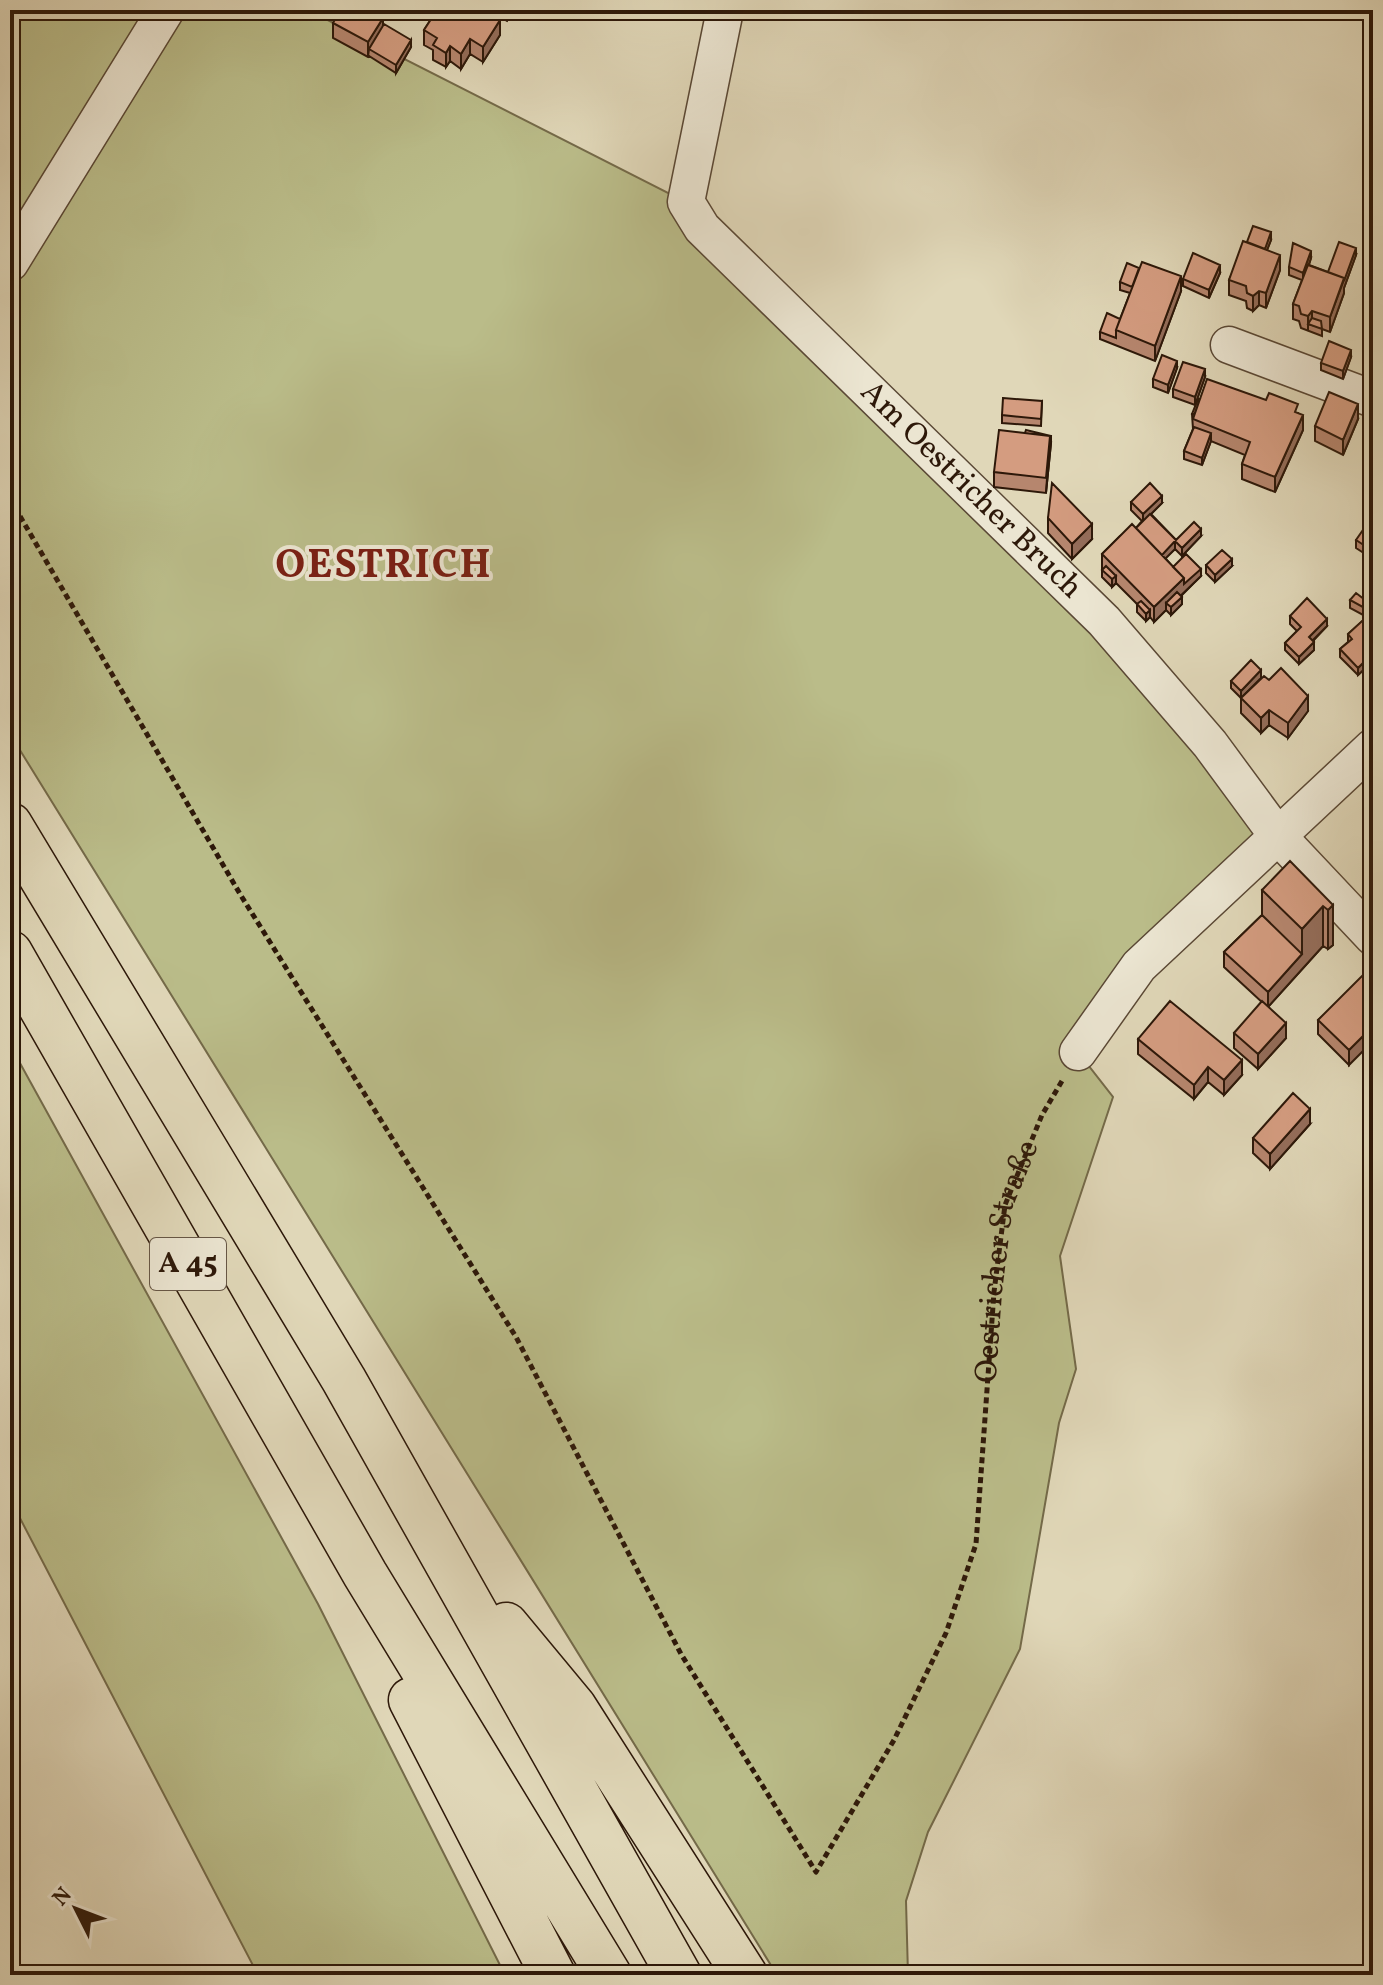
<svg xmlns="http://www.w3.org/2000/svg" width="1383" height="1985" font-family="Vollkorn,serif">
<rect width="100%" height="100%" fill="#e0d7b8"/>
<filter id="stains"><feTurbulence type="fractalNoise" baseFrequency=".0025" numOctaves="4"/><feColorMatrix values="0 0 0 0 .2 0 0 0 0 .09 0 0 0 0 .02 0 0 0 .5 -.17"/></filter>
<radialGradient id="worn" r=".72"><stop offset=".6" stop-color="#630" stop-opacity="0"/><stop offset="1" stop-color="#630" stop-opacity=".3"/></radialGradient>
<path fill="#babc89" stroke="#746a49" stroke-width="2" d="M10 10H308L686 202 993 512 1277 835 1078 1052 1113 1097 1060 1256 1076 1369 1059 1423 1020 1649 928 1832 906 1901 908 1975H777L10 734Z
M10 1045 318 1604 505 1975H258L10 1499Z"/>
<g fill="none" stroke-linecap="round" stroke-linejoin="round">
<defs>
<g id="minor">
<path id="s2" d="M725 10 686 202 702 228 1104 621 1210 744 1277 835 1373 937"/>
<path d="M10 263 166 10"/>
<path d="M1229 345 1373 399"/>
<path d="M1078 1052 1139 966 1373 747"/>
</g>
<path id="motorway" d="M10 825 344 1380 679 1975
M10 953 365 1574 609 1975
M506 1625 574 1707 745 1975
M411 1700 553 1975"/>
</defs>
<use href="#minor" stroke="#5a4835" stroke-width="39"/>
<use href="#motorway" stroke="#2d1809" stroke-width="47"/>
<path stroke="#2d1809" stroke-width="5" stroke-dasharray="6 4" stroke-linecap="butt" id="s1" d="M10 499 240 894 516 1337 681 1654 816 1872 894 1740 946 1633 976 1544 994 1292 1005 1205 1042 1115 1062 1081"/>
<use href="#minor" stroke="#ebe5d1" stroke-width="36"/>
<use href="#motorway" stroke="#e0d7b8" stroke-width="44"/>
</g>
<path fill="#b6866e" stroke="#2d1809" stroke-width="2" d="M437 10H513L507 21 493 13 491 15 500 35 483 62 470 54 461 69 450 61 446 67 433 60V50L424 45V30Z
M333 23 383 25 411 47 396 73 369 56 368 57 333 38Z
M1271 240 1267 250 1280 270 1266 308 1259 305 1253 311 1247 308 1246 301 1229 295V280L1247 242Z
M1356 255 1344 288V293L1330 332 1322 329V336L1301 328 1299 321 1293 319V304L1302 280 1289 275V267L1311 258 1309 265 1328 272Z
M1220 273 1209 298 1183 286V279Z
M1120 282 1181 291 1155 361 1100 339V332L1120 319 1130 293 1120 290Z
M1351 357 1343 379 1321 370V363Z
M1177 368 1168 393 1153 387V379Z
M1205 377 1195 405 1173 397V389Z
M1042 401 1041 426 1002 423V415Z
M1298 413 1303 430 1275 492 1242 479V464L1245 455 1211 441 1202 465 1184 459V451L1193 429 1192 414Z
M1358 419 1343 455 1315 441V426Z
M1051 443 1046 493 994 487V472Z
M1131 502 1162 503 1151 514 1176 540 1201 536 1182 556 1175 549 1165 558 1173 567 1201 576 1181 596 1182 604 1171 615 1166 610 1154 622 1150 617 1146 621 1137 612V604L1116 583 1112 587 1102 577V554L1120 536 1136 528 1142 521 1131 510Z
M1048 518 1092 539 1072 559 1048 533Z
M1373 531V559L1356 548V540Z
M1206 565 1232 566 1215 582 1206 573Z
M1350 600 1373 606V663L1372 662 1358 675 1340 657V649L1348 642V634L1367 617 1350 608Z
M1290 616 1327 626 1313 641 1314 650 1299 664 1285 650V643L1297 631 1290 624Z
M1261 678 1241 698 1231 688V681Z
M1269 680 1308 711 1288 738 1269 725 1261 733 1241 713V698Z
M1262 890 1333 905V945L1328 949 1323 946 1268 1007 1286 1038 1258 1069 1234 1048V1033L1264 1004 1224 967V952L1262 915Z
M1373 975 1349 1065 1318 1034V1020Z
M1138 1039 1242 1075 1224 1095 1208 1082 1194 1099 1138 1054Z
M1310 1124 1270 1169 1253 1153V1138Z"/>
<path fill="#946d5a" stroke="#2d1809" stroke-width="2" d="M508 10H513L507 21V13Z
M383 18V32L369 49 368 57V42Z
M500 20V35L483 62V47Z
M470 39V54L461 69V54Z
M411 40V47L396 73V65Z
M450 46V61L446 67V53Z
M1271 232V240L1262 263V255Z
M1356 248V255L1344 288V293L1330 332V317Z
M1311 251V258L1303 280V273Z
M1280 255V270L1266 308V293Z
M1220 265V273L1209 298V290Z
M1181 276V291L1155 361V346Z
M1259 291V305L1253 311V296Z
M1312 311V325L1308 324V331V316Z
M1351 350V357L1343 379V371Z
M1177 361V368L1168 393V385Z
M1205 369V377L1195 405V397Z
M1358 404V419L1343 455V440Z
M1303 415V430L1275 492V477Z
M1211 433V441L1202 465V458Z
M1050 436H1051V443L1046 493Z
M1162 496V503L1143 522V514Z
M1092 524V539L1072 559V544Z
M1201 529V536L1182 556V548Z
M1175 541V549L1158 566V558Z
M1232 559V566L1215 582V575Z
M1201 569V576L1170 606 1166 603V610L1154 622V607L1184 578Z
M1116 576V583L1112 587V579Z
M1182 597V604L1171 615V607Z
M1150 610V617L1146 621V614Z
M1327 619V626L1309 644V637Z
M1314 642V650L1299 664V657Z
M1372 654V662L1358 675V668Z
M1261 670V678L1241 698V691Z
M1308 696V711L1288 738V723Z
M1269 710V725L1261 733V718Z
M1333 905V945L1328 949V910Z
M1323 906V946L1268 1007V992L1302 954V929Z
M1286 1023V1038L1258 1069V1054Z
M1373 1026V1041L1349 1065V1050Z
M1242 1060V1075L1224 1095V1080Z
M1208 1067V1082L1194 1099V1085Z
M1310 1109V1124L1270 1169V1154Z"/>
<path fill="#d49c80" stroke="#2d1809" stroke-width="2" d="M340 10H370L383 18 368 42 333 23Z
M437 10H484L500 20 483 47 470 39 461 54 450 46 446 53 433 45 437 38 424 30Z
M384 24 411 40 396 65 369 49Z
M1253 226 1271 232 1265 249 1247 242Z
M1243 241 1280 255 1266 293 1259 291 1253 296 1247 293 1246 286 1229 280Z
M1339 242 1356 248 1344 281V278L1328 272Z
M1293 243 1311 251 1303 273 1289 267Z
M1193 253 1220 265 1209 290 1183 279Z
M1142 262 1181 276 1155 346 1116 330Z
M1127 263 1139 268 1132 287 1120 282Z
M1308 265 1344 278 1330 317 1312 311 1308 316 1301 314 1299 306 1293 304Z
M1107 313 1120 319 1116 330V338L1100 332Z
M1312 318 1321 321 1322 329 1308 324Z
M1329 341 1351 350 1343 371 1321 363Z
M1162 355 1177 361 1168 385 1153 379Z
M1183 362 1205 369 1195 397 1173 389Z
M1207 379 1266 400 1269 393 1298 404 1295 412 1303 415 1275 477 1242 464 1250 442 1193 419Z
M1329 392 1358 404 1343 440 1315 426Z
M1003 398 1042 401 1041 419 1002 415Z
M1198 399H1200L1194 415 1192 414Z
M1194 427 1211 433 1202 458 1184 451Z
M999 430 1050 436 1046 478 994 472Z
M1026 430 1051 436 1050 443V436L1025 433Z
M1052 483 1092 524 1072 544 1048 518Z
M1150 483 1162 496 1143 514 1131 502Z
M1150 514 1176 540 1194 522 1201 529 1182 548 1175 541 1162 555 1136 528Z
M1132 524 1184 578 1154 607 1102 554Z
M1365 527 1373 531V551L1356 540Z
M1222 550 1232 559 1215 575 1206 565Z
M1186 554 1201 569 1184 584V578L1173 567Z
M1106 566 1116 576 1112 579 1102 570Z
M1177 592 1182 597 1171 607 1166 603Z
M1356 593 1373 606V655L1372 654 1358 668 1340 649 1352 639 1348 634 1372 612 1350 600Z
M1307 598 1327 619 1309 637 1314 642 1299 657 1285 643 1301 627 1290 616Z
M1141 601 1150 610 1146 614 1137 604Z
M1251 660 1261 670 1241 691 1231 681Z
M1281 668 1308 696 1288 723 1269 710 1261 718 1241 698 1264 676 1269 680Z
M1290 861 1333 905 1328 910 1323 906 1302 929 1262 890Z
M1262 915 1302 954 1268 992 1224 952Z
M1364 974 1373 975V1026L1349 1050 1318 1020Z
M1170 1001 1242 1060 1224 1080 1208 1067 1194 1085 1138 1039Z
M1262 1001 1286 1023 1258 1054 1234 1033Z
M1293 1093 1310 1109 1270 1154 1253 1138Z"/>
<g text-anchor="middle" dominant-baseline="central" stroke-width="8" stroke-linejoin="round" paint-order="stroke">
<rect fill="#ebe5d1" stroke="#665645" stroke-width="2" x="150" y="1238" width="76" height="52" rx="6"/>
<g font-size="30" font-weight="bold" fill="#2d1809">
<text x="188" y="1264">A 45</text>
</g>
<g font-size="32" fill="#2d1809" stroke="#ebe5d1">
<text stroke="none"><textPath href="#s2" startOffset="602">Am Oestricher Bruch</textPath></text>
<text stroke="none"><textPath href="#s1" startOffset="2244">Oestricher Straße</textPath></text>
</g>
<g font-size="40" font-weight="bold" letter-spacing="2" fill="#7a1f14" stroke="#ebe5d1">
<text x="384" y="567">OESTRICH</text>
</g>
</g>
<rect width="1383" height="1985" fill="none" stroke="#e0d7b8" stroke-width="40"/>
<rect x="12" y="12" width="1359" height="1961" fill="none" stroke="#2d1809" stroke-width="4"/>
<rect x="20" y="20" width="1343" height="1945" fill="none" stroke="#2d1809" stroke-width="2"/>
<g transform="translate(76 1909) rotate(312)" stroke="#ebe5d1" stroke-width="6" paint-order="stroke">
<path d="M0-6L14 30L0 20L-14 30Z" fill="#2d1809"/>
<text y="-12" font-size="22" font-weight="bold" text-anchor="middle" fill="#2d1809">N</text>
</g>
<rect width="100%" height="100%" filter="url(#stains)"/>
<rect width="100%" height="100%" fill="url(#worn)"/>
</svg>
